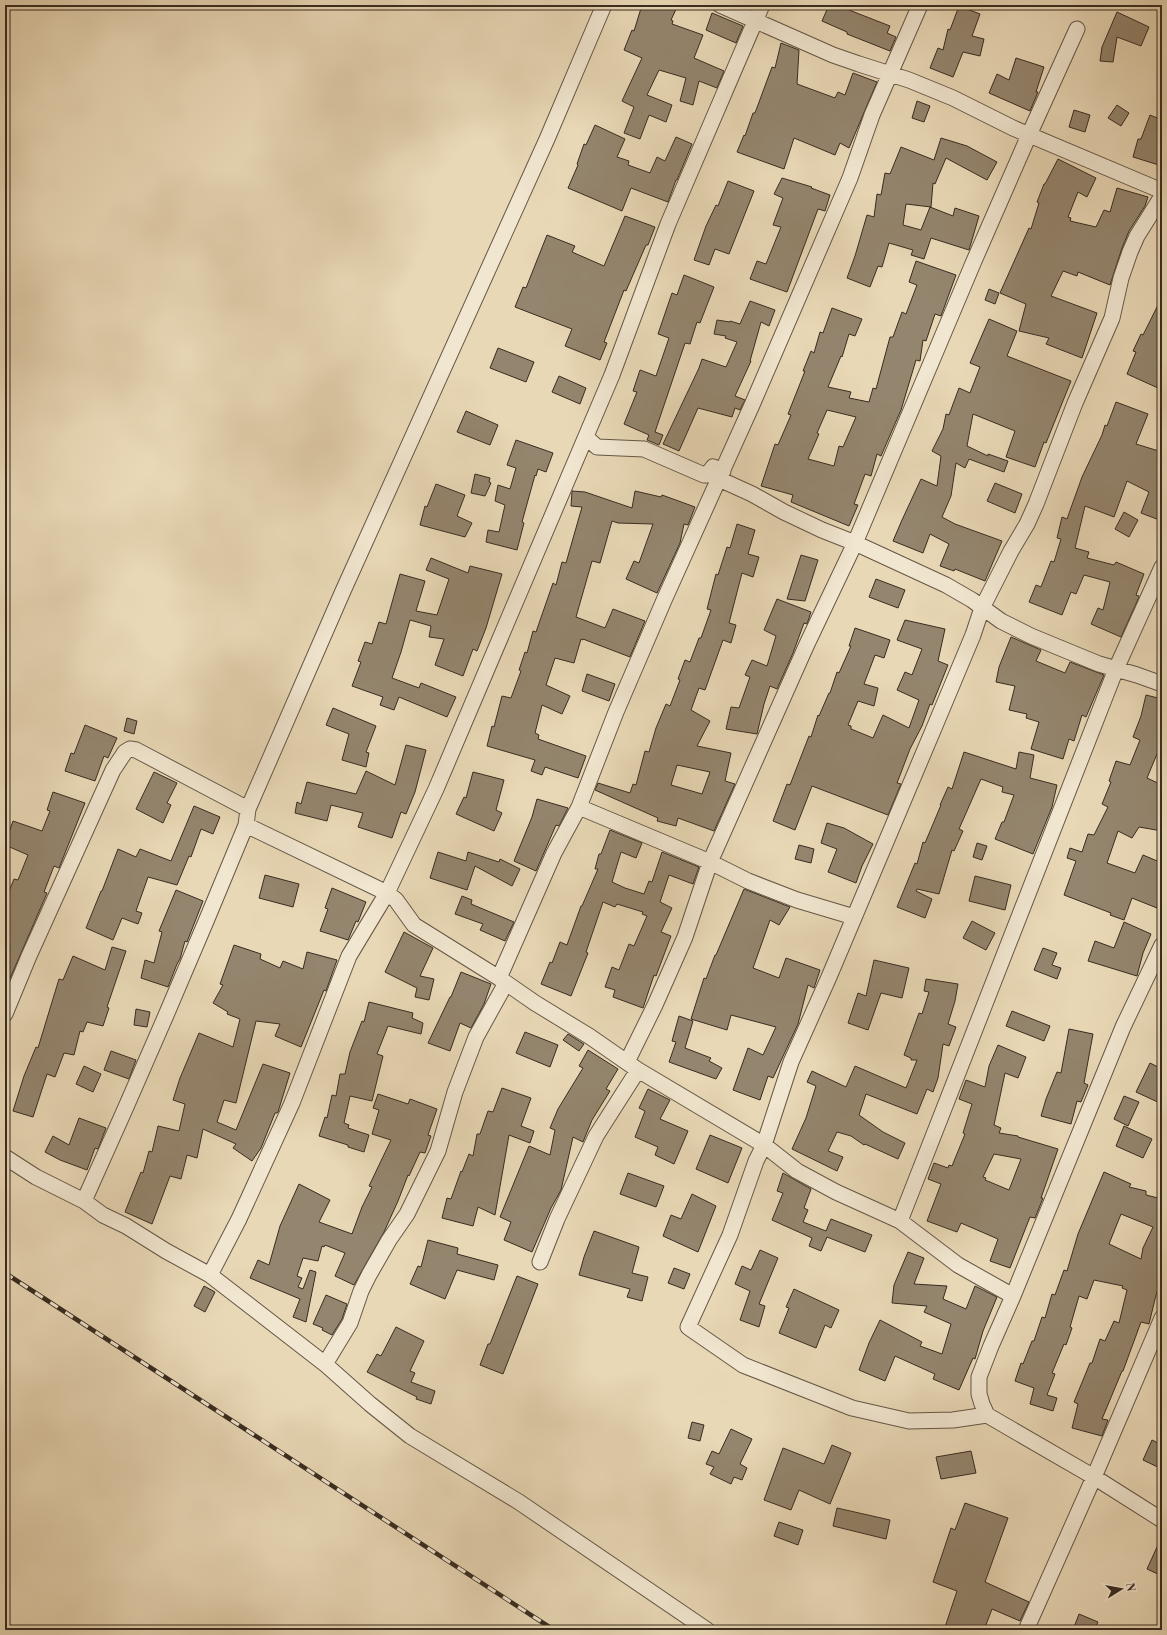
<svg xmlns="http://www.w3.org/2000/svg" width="1167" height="1635" font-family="'Libre Bodoni',serif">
<rect width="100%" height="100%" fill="#e9d8b6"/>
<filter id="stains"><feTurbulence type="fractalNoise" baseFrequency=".005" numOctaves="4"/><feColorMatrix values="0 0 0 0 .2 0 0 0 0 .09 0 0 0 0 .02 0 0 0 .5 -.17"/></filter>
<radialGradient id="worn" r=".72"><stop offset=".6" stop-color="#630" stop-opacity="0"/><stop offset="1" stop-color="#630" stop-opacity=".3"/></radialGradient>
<path fill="#94856e" stroke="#382c21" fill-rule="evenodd" d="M642 5H678L671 20 673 21 672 24 703 35 694 58 724 71 717 88 699 81 693 105 680 101 686 78 659 70 647 95 672 105 666 122 649 115 640 139 624 133 634 107 622 101 642 58 624 50 632 30 634 31Z
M829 5H852L849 10 890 26 887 33 896 37 890 51 847 34V32L822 21Z
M959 6 980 14 972 36 984 39 980 56 963 52 953 77 930 68 938 48 943 50 948 29 950 30Z
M1117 12 1149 27 1141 46 1117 37 1113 62 1100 61 1102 47Z
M712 13 743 26 736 43 706 30Z
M781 43 799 50 797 84 835 98 838 92 845 95 853 73 877 82 849 148 840 143 835 155 794 138 784 169 737 152 744 135 745 136 753 113H755L772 67 775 68Z
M1016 58 1044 67 1036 92H1038L1030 111 989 93 997 74 1009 80Z
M917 101 930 106 924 122 912 118Z
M1117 105 1129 113 1121 126 1108 118Z
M1074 110 1090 115 1085 132 1069 127Z
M1150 115 1162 120V166L1133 157 1138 139H1141Z
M595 125 625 139 617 157 629 161 628 165 650 173 657 157 665 161 676 137 692 144 677 180H676L668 202 631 188 622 211 568 188 578 165 577 164 584 144 586 145Z
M941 138 967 146 997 162 987 180 946 158 935 184 933 183 931 207 906 204 903 225 921 230 930 207 953 216 955 208 979 216 969 250 931 238 924 259 911 255 913 250 889 243 882 267 878 266 870 287 847 278 855 256 867 215 874 217 877 194 881 195 885 173 890 174 901 147 934 160Z
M1058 159 1096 178 1087 197 1078 192 1068 217 1071 218 1070 221 1096 227 1104 210 1110 212 1117 188 1148 197 1145 206 1129 231 1122 248 1110 285 1078 272 1077 276 1063 271 1051 296 1097 313 1082 358 1046 344 1049 338 1019 331 1026 304 1000 293 1029 228 1031 229 1039 203 1037 202 1044 184H1045Z
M782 178 812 187 811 188 830 195 825 211 818 209 787 292 750 279 757 261 766 264 781 227 773 225 783 198 774 194Z
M728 181 754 191 729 254 715 249 709 265 694 260 706 226 716 205 718 206Z
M625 216 655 227 648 245H646L626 291 624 290 604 342 607 343 600 360 565 346 572 329 515 307 523 287 526 288 547 235 575 246 572 252 604 266Z
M916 261 956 275 941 316 935 314 926 341 923 340 920 361 916 360 901 410 894 426 881 456 877 454 871 476 865 474 854 504 858 505 849 526 791 502 793 495 761 486 775 444 778 445 791 415 788 414 805 371H803L811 351 814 353 820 332 823 333 832 308 862 319 855 336 849 334 842 357 841 356 828 387 851 392 849 398 869 402 873 388 876 389 890 337H893L902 312 906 314 917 285 909 282ZM827 410 856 417 843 447 839 446 834 466 808 459 819 434 817 433Z
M684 275 714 287 700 323 697 322 690 344 685 343 655 432 663 435 659 445 647 440 649 435 624 424 637 392 633 391 640 370 656 376 669 338 658 334 672 293 677 295Z
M989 289 999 293 995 304 985 300Z
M1162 297V380L1158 388 1127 374 1136 352 1133 351 1141 334 1143 335Z
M750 301 775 310 769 326 761 322 750 361H751L735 396 745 400 740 410 735 408 732 417 698 408 679 451 663 444 699 368 702 359 726 367 737 342 725 338 726 336 714 334 717 320 730 322V321L740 324Z
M989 319 1017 331 1007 356 1071 381 1046 443 1044 442 1035 467 1006 457 1015 431 973 414 967 446 988 456V454L1008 461 1004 472 969 459 965 468 956 463 951 496 942 517 955 524 1002 541 985 581 955 569 954 571 940 566 949 544 930 534 923 553 893 541 902 520 921 479 937 486 941 456 932 451 943 429 946 414 949 415 959 388 970 393 980 367 970 363Z
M498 348 534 362 526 382 490 368Z
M559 376 586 388 580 404 552 392Z
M1116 402 1148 414 1136 444 1162 452V521L1141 513 1149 492 1127 481 1114 517 1085 506 1075 548 1089 552 1087 558 1114 565 1116 562 1144 574 1136 595 1139 596V597L1121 637 1091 624 1098 608 1103 610 1110 582 1084 575 1076 594 1071 592 1062 615 1029 602 1036 585 1041 587 1051 561 1054 562 1061 539 1057 538 1062 517 1067 519 1082 477 1102 435 1105 425 1107 426Z
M466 411 498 425 490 445 457 432Z
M516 440 553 453 546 472 538 469 536 476 535 475 522 522 524 523 517 550 486 542 488 530 499 532 505 505 495 501 498 485 510 489 516 468 507 465Z
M475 474 490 478 489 482 491 483 485 496 471 493Z
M995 483 1022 494 1015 513 987 501Z
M436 484 465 495 457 516 472 523 465 537 420 525 425 506 427 507Z
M572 491 585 492 632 508 635 491 661 497 662 495 695 507 688 525 684 524 680 543 657 593 626 579 634 561 639 563 653 524 618 523 612 521 600 563 592 561 576 617 605 628 613 609 645 621 630 657 583 639V640L581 639 574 663 555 658 546 685 570 696 562 714 542 705 535 733 539 735 538 739 586 756 578 778 545 767 542 775 531 771 535 760 487 746 492 726 494 727 502 696 511 698 521 671 519 670 525 652 527 653 533 631 536 632 553 583 556 585 562 562 566 563 582 507 571 506Z
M1124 512 1138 520 1129 537 1115 529Z
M737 524 755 530 748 554 759 557 753 577 742 573 729 623 736 625 731 643 723 640 705 690 699 688 691 710 710 721 697 746 731 753 725 781 735 784 714 831 678 818 676 826 657 821 658 818 595 790 598 783 630 793 633 784 636 785 645 751 649 752 656 728 666 704 670 706 680 680 678 679 685 660 690 662 699 638H701L711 610 707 609 716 574 718 575 727 547 730 548ZM677 765 710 772 702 794 671 785Z
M801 555 818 560 805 601 787 599Z
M431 558 468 573 470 566 502 574 486 628 477 651 473 649 463 676 435 665 444 639 429 637 431 626 410 620 401 652 392 678 419 688 421 683 456 697 447 717 399 697 394 710 380 705 383 697 352 686 361 662 358 661 365 642 372 644 379 622 386 624 400 574 425 581 416 611 437 615 449 579 426 570Z
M876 579 905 590 898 608 869 597Z
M777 599 811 612 807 624 804 623 793 653 777 689 770 686 764 704 757 734 726 729 731 707 739 708 750 677 745 675 752 660 767 666 776 636 764 630Z
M905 620 945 629 938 661 948 665 932 705 930 704 922 726 910 749 897 783 901 784 888 815 812 786 795 830 773 821 787 784 790 785 809 736 811 737 818 715 819 716 829 693H830L837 672 839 673 851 646H849L855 628 890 640 884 658 875 655 864 684 878 688 874 706 858 701 848 725 851 726V729L873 738 883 715 909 728 919 700 897 690 905 672 912 675 922 649 897 640Z
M1011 637 1041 650 1036 661 1065 673 1070 662 1104 675 1086 717 1082 715 1074 741 1069 739 1063 759 1031 749 1039 722 1026 718 1027 714 1009 710 1015 686 996 682 999 667Z
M587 674 615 684 609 701 582 691Z
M1146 695 1162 699V742L1147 778 1162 785V831L1139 827 1132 838 1118 831 1107 863 1135 873 1143 855 1162 863V910L1132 898 1124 920 1110 915 1111 913 1064 895 1076 861 1067 858 1070 848 1082 852 1088 834 1094 835 1108 807 1102 804 1111 782 1109 781 1116 761 1130 765 1140 740 1133 737 1141 716Z
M333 708 376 726 366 752 369 753 366 767 342 760 349 734 326 725Z
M127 718 137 721 134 734 124 731Z
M85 725 117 738 108 758 104 756 95 781 65 771 71 753 74 754Z
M406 745 426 750 415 792 406 814 401 812 392 838 358 827 363 813 331 805 327 821 295 813 297 802 301 804 307 782 356 794 366 771 395 785Z
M964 752 1016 769 1019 752 1034 755 1030 778 1057 785 1052 807 1033 854 995 839 1002 822H1004L1014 795 1002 792 1003 787 981 779 959 829 963 831 954 851 952 850 939 894 917 889 916 891 932 899 925 918 897 907 915 863 917 864 923 842 925 843 941 805H940L948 787 952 789Z
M154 772 177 783 167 803 171 805 163 823 136 809Z
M473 772 504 780 496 810 502 813 494 831 456 814 464 797 466 798Z
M53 792 85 803 59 868 54 866 44 892 47 893 5 990V901L14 879 18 880 28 855 5 845V844L13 821 42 831 50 811 47 810Z
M537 799 568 808 559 826 556 825 536 871 514 861 532 817Z
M194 806 220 817 213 834 201 829 191 857 189 856 177 885 148 877 136 911 142 913 138 924 122 918 113 940 86 928 101 891H102L118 849 136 857 140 849 171 861Z
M827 823 844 828 873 844 862 866 856 883 828 872 837 849 821 843Z
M610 830 642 843 636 858 621 852 612 882 625 888 644 894 649 881 652 882 662 852 699 867 693 884 669 875 660 902 672 908 661 932 671 936 656 976 654 975 643 1008 613 997 615 990 605 987 612 967 619 970 629 944 634 946 647 916 642 914 643 912 617 904 615 907 603 902 586 952 588 953 571 996 541 984 550 962 552 963 560 942 567 945 581 906H582L598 869H595L599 854H601Z
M977 843 987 846 982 860 973 857Z
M799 845 814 849 811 863 795 859Z
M438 852 466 861 468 852 499 862 500 859 520 869 512 886 475 866 467 890 430 878Z
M265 875 299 884 293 907 259 898Z
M975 876 1011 885 1005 910 969 901Z
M332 888 366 902 358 922 356 921 348 940 320 931 328 909 325 908Z
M744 889 790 907 779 925 770 920 753 968 779 978 786 958 820 970 814 988 808 985 798 1024 773 1078 768 1076 760 1100 733 1090 748 1048 763 1055 776 1027 731 1015 727 1030 691 1019 704 978 706 979 715 955H716Z
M176 890 203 901 187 942 185 941 180 959 177 964 168 987 141 978 145 960 154 963 162 932 159 931Z
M462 896 472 900 471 904 514 922 505 941 480 930 483 924 455 914Z
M972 921 995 933 986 950 963 938Z
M1124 922 1151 934 1143 953 1137 976 1088 961 1095 941 1114 948Z
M404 932 433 948 420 976 434 979 429 1000 415 997 417 988 385 972Z
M234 945 261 954 260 959 280 968 283 961 303 969 307 952 337 960 326 991 324 990 301 1047 275 1036 280 1024 256 1021 236 1103 224 1100 217 1122 236 1130 263 1064 290 1073 278 1112 277 1113H275L261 1148 252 1161 233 1148 236 1144 203 1129 197 1158 187 1155 181 1179 170 1176 152 1224 125 1212 141 1172 143 1173 149 1151 152 1152 158 1126 179 1131 185 1104 173 1100 180 1078 199 1033 233 1047 240 1019 227 1014 228 1012 213 1003 223 985 220 984Z
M112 947 126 951 107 1007 109 1008 103 1026 87 1022 83 1032 80 1031 74 1055 64 1053 55 1077 47 1074 33 1117 13 1111 24 1076 36 1047 38 1048 59 979 63 980 73 956 105 970Z
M1043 948 1057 953 1052 965 1061 968 1057 979 1034 970Z
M874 960 909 968 902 998 881 993 868 1030 848 1023 858 993 866 996Z
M461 972 491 984 484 1004 471 1028 460 1023 450 1051 428 1043 450 997H451Z
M926 979 958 984 955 1001 948 1024 956 1027 949 1046 943 1044 938 1078 933 1092 927 1089 917 1114 866 1094 859 1115 883 1132 905 1143 898 1159 865 1144 864 1145 851 1136 837 1132 828 1151 843 1157 837 1171 792 1149 806 1118 816 1086 807 1082 812 1071 846 1087 855 1066 906 1088 917 1060H911V1058L904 1055 919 1013 922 1014 929 992 924 991Z
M369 1002 413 1013 412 1018 423 1023 421 1034 388 1026 377 1054 383 1056 372 1101 350 1096 344 1123 349 1125 348 1128 369 1135 364 1152 348 1147V1145L319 1136 325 1117 327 1118 332 1095 336 1096 340 1074H345L350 1052 362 1021 364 1022Z
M136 1009 150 1012 147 1027 134 1025Z
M1012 1011 1050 1026 1044 1041 1006 1026Z
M679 1016 693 1021 685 1048 711 1058 709 1061 722 1068 716 1079 669 1062 676 1042 672 1041Z
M1069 1029 1093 1034 1084 1083 1088 1085 1081 1102 1077 1101 1071 1124 1041 1116 1046 1099 1057 1072 1061 1073Z
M525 1032 558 1045 550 1067 516 1053Z
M568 1034 584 1044 579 1051 563 1040Z
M998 1045 1026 1057 1018 1078 1005 1073 994 1125 1001 1128 999 1133 1018 1136V1137L1058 1149 1041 1198H1043L1035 1218 1030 1217 1010 1268 990 1261 998 1239 961 1223 957 1232 927 1221 941 1184 928 1179 934 1163 948 1168 949 1165 952 1166 965 1134 963 1133 972 1104 959 1099 966 1080 985 1087 989 1066ZM994 1154 1021 1159 1009 1190 985 1180 986 1178 983 1177Z
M588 1050 618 1069 606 1089 610 1091 592 1120 583 1142 573 1137 561 1190 551 1208 532 1252 504 1240 511 1222 500 1217 529 1146 550 1155 555 1130 550 1128 558 1109 583 1068 579 1066Z
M111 1051 136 1060 129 1079 104 1070Z
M1150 1063 1162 1069V1104L1136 1092Z
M84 1066 101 1074 93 1092 76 1084Z
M502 1088 531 1098 521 1126 534 1131 530 1143 509 1135 495 1215 478 1207 473 1226 442 1218 447 1198 451 1199 461 1171 462 1172 469 1154 473 1156 477 1134H480L488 1111 493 1112Z
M648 1089 670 1100 660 1119 688 1131 674 1164 655 1155 658 1147 635 1137 645 1111 639 1108Z
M378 1094 408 1104 410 1099 437 1109 428 1135 431 1136 425 1153 420 1152 409 1176 408 1175 398 1201 384 1232 354 1285 335 1276 345 1253 325 1245 324 1247 322 1246 318 1261 303 1258 297 1276 302 1278 298 1287 303 1289 310 1270 316 1272 306 1322 293 1317 300 1299 250 1278 258 1260 269 1265 280 1226 299 1184 330 1200 319 1222 352 1234 362 1207 372 1187 369 1186 391 1140 372 1134 379 1110 373 1108Z
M1124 1096 1139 1102 1128 1126 1114 1119Z
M79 1118 106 1128 98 1149 95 1148 87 1170 60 1160 45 1152 53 1136 69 1145Z
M1124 1126 1152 1139 1143 1158 1116 1146Z
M710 1135 742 1148 728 1183 696 1169Z
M1104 1172 1131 1184 1129 1187 1146 1191V1195L1162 1199V1280L1156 1295 1149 1324 1141 1322 1123 1371H1122L1102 1419 1108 1420 1102 1436 1072 1428 1078 1404 1074 1402 1090 1363H1092L1100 1339 1105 1341 1114 1321 1119 1323 1127 1290 1122 1288 1123 1286 1094 1280 1087 1299 1079 1296 1070 1327 1072 1328 1066 1345 1064 1344 1052 1373 1055 1374 1047 1395 1057 1398 1053 1411 1030 1404 1034 1388 1015 1381 1021 1363 1023 1364 1032 1341H1034L1042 1317 1045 1318 1052 1294 1055 1295 1064 1270 1067 1271 1078 1234ZM1121 1214 1153 1227 1143 1248 1141 1259 1109 1244Z
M628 1173 664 1186 656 1207 620 1194Z
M783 1173 811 1189 804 1208 808 1210 803 1222 826 1231 831 1219 872 1235 865 1252 827 1237 821 1251 809 1246 812 1238 772 1220 783 1193 777 1191Z
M692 1194 716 1206 698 1252 663 1236 671 1215 681 1219Z
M594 1231 639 1247 632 1273 648 1277 642 1301 627 1297 630 1289 579 1275 584 1257Z
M428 1240 458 1248 457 1254 498 1265 494 1280 457 1270 445 1299 410 1284 418 1266 421 1267Z
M760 1250 778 1258 759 1304 765 1306 759 1327 740 1320 750 1291 735 1284 742 1266 751 1270Z
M908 1252 924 1258 914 1284 947 1286 943 1299 966 1309 975 1286 997 1297 983 1331 975 1359 973 1358 959 1390 933 1379 935 1374 895 1356 885 1381 859 1370 869 1343 880 1320 922 1342 920 1346 942 1354 951 1324 924 1312 927 1306 892 1303 894 1285Z
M674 1268 690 1274 684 1289 668 1283Z
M517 1276 538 1284 503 1374 480 1365 488 1344H490Z
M204 1286 215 1292 205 1312 194 1306Z
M794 1289 839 1310 831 1328 825 1325 816 1348 779 1333 789 1308 786 1307Z
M326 1295 347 1304 342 1319 332 1335 322 1330 323 1328 313 1324Z
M396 1327 424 1341 410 1371 415 1373 411 1382 435 1391 431 1404 416 1399 417 1397 367 1372 377 1354 381 1356Z
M692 1422 704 1425 700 1441 688 1438Z
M731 1429 752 1439 740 1464 747 1468 742 1480 734 1477 731 1484 710 1474 714 1467 706 1464 712 1451 719 1454Z
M1152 1440 1162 1445V1469L1143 1460Z
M832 1445 851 1453 830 1504 799 1490 791 1510 764 1500 783 1448 824 1464Z
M971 1451 976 1473 941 1479 936 1457Z
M965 1503 1008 1518 985 1582 1029 1602 1020 1621 992 1609 984 1630H944L957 1591 933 1582 951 1528 955 1530Z
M837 1508 890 1520 886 1539 833 1526Z
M779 1522 803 1530 798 1545 774 1536Z
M1162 1536V1576L1147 1569Z
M1079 1614 1098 1622 1094 1630H1073Z"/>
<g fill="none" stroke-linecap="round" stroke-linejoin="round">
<defs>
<path id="minor" d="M720 5 833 55 859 64 909 80 953 98 1013 128 1162 191
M586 437 597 447 644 449 704 475H707L713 467 723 471
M719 479 752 494 784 512 822 530 855 543 946 585 972 600 1001 621 1031 636 1099 664 1137 675 1162 684
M579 807 710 862 748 881 797 900 854 917
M246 825 387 893 396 900 414 925 499 978 535 1003 589 1036 638 1070 764 1145 797 1171 836 1192 900 1221 958 1265 1013 1296
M1162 945 1123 1027 1013 1296 991 1346 979 1377V1394L982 1404 987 1415 1094 1477 1162 1520
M499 978 554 853 579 807 616 712 665 598 752 405 850 178 872 115 920 5
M5 1014 29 956 113 770 125 752 130 749 136 750 248 809
M627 1062 655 1005 685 937 710 862 807 644 855 543 974 261 1029 135 1077 29
M5 1157 36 1177 84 1201 103 1215 126 1226 166 1251 210 1275 325 1364 370 1404 410 1436 519 1502 707 1630
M84 1201C140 1077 194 952 246 825L248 809 343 591 547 139 604 5
M900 1221 1116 669 1162 567
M540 1262 557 1219 596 1136 638 1070
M210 1275 239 1219 292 1103 349 956 387 893 436 789 612 375 668 224 762 5
M325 1364 350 1323 361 1291 369 1275 389 1240 407 1214 438 1151 455 1092 476 1037 506 983
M987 1415 953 1420 909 1421 852 1408 743 1365 688 1327 730 1235 756 1161 764 1145 791 1062 829 977 937 721 973 635 982 608 1011 551 1027 524 1036 504 1075 403 1112 318 1121 278 1130 252 1137 236 1162 196
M1026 1630 1094 1477 1162 1318"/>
</defs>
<use href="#minor" stroke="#645746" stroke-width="17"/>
<use href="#minor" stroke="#f1e6d0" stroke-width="15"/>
<defs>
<path id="rail" d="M5 1273 554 1630"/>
</defs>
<use href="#rail" stroke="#382c21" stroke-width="4.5"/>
<use href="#rail" stroke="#f1e6d0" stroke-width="3" stroke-dasharray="9" stroke-linecap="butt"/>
</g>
<rect width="1167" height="1635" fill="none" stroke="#e9d8b6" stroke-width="20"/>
<rect x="6" y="6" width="1155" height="1623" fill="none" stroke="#382c21" stroke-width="2"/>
<rect x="10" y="10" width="1147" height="1615" fill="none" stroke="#382c21"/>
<g transform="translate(1121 1589) rotate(79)" stroke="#f1e6d0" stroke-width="3" paint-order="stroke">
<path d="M0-3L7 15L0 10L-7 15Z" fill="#382c21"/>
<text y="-6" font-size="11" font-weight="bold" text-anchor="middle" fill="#382c21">N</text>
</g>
<rect width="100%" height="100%" filter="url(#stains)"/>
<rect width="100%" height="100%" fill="url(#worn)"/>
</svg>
